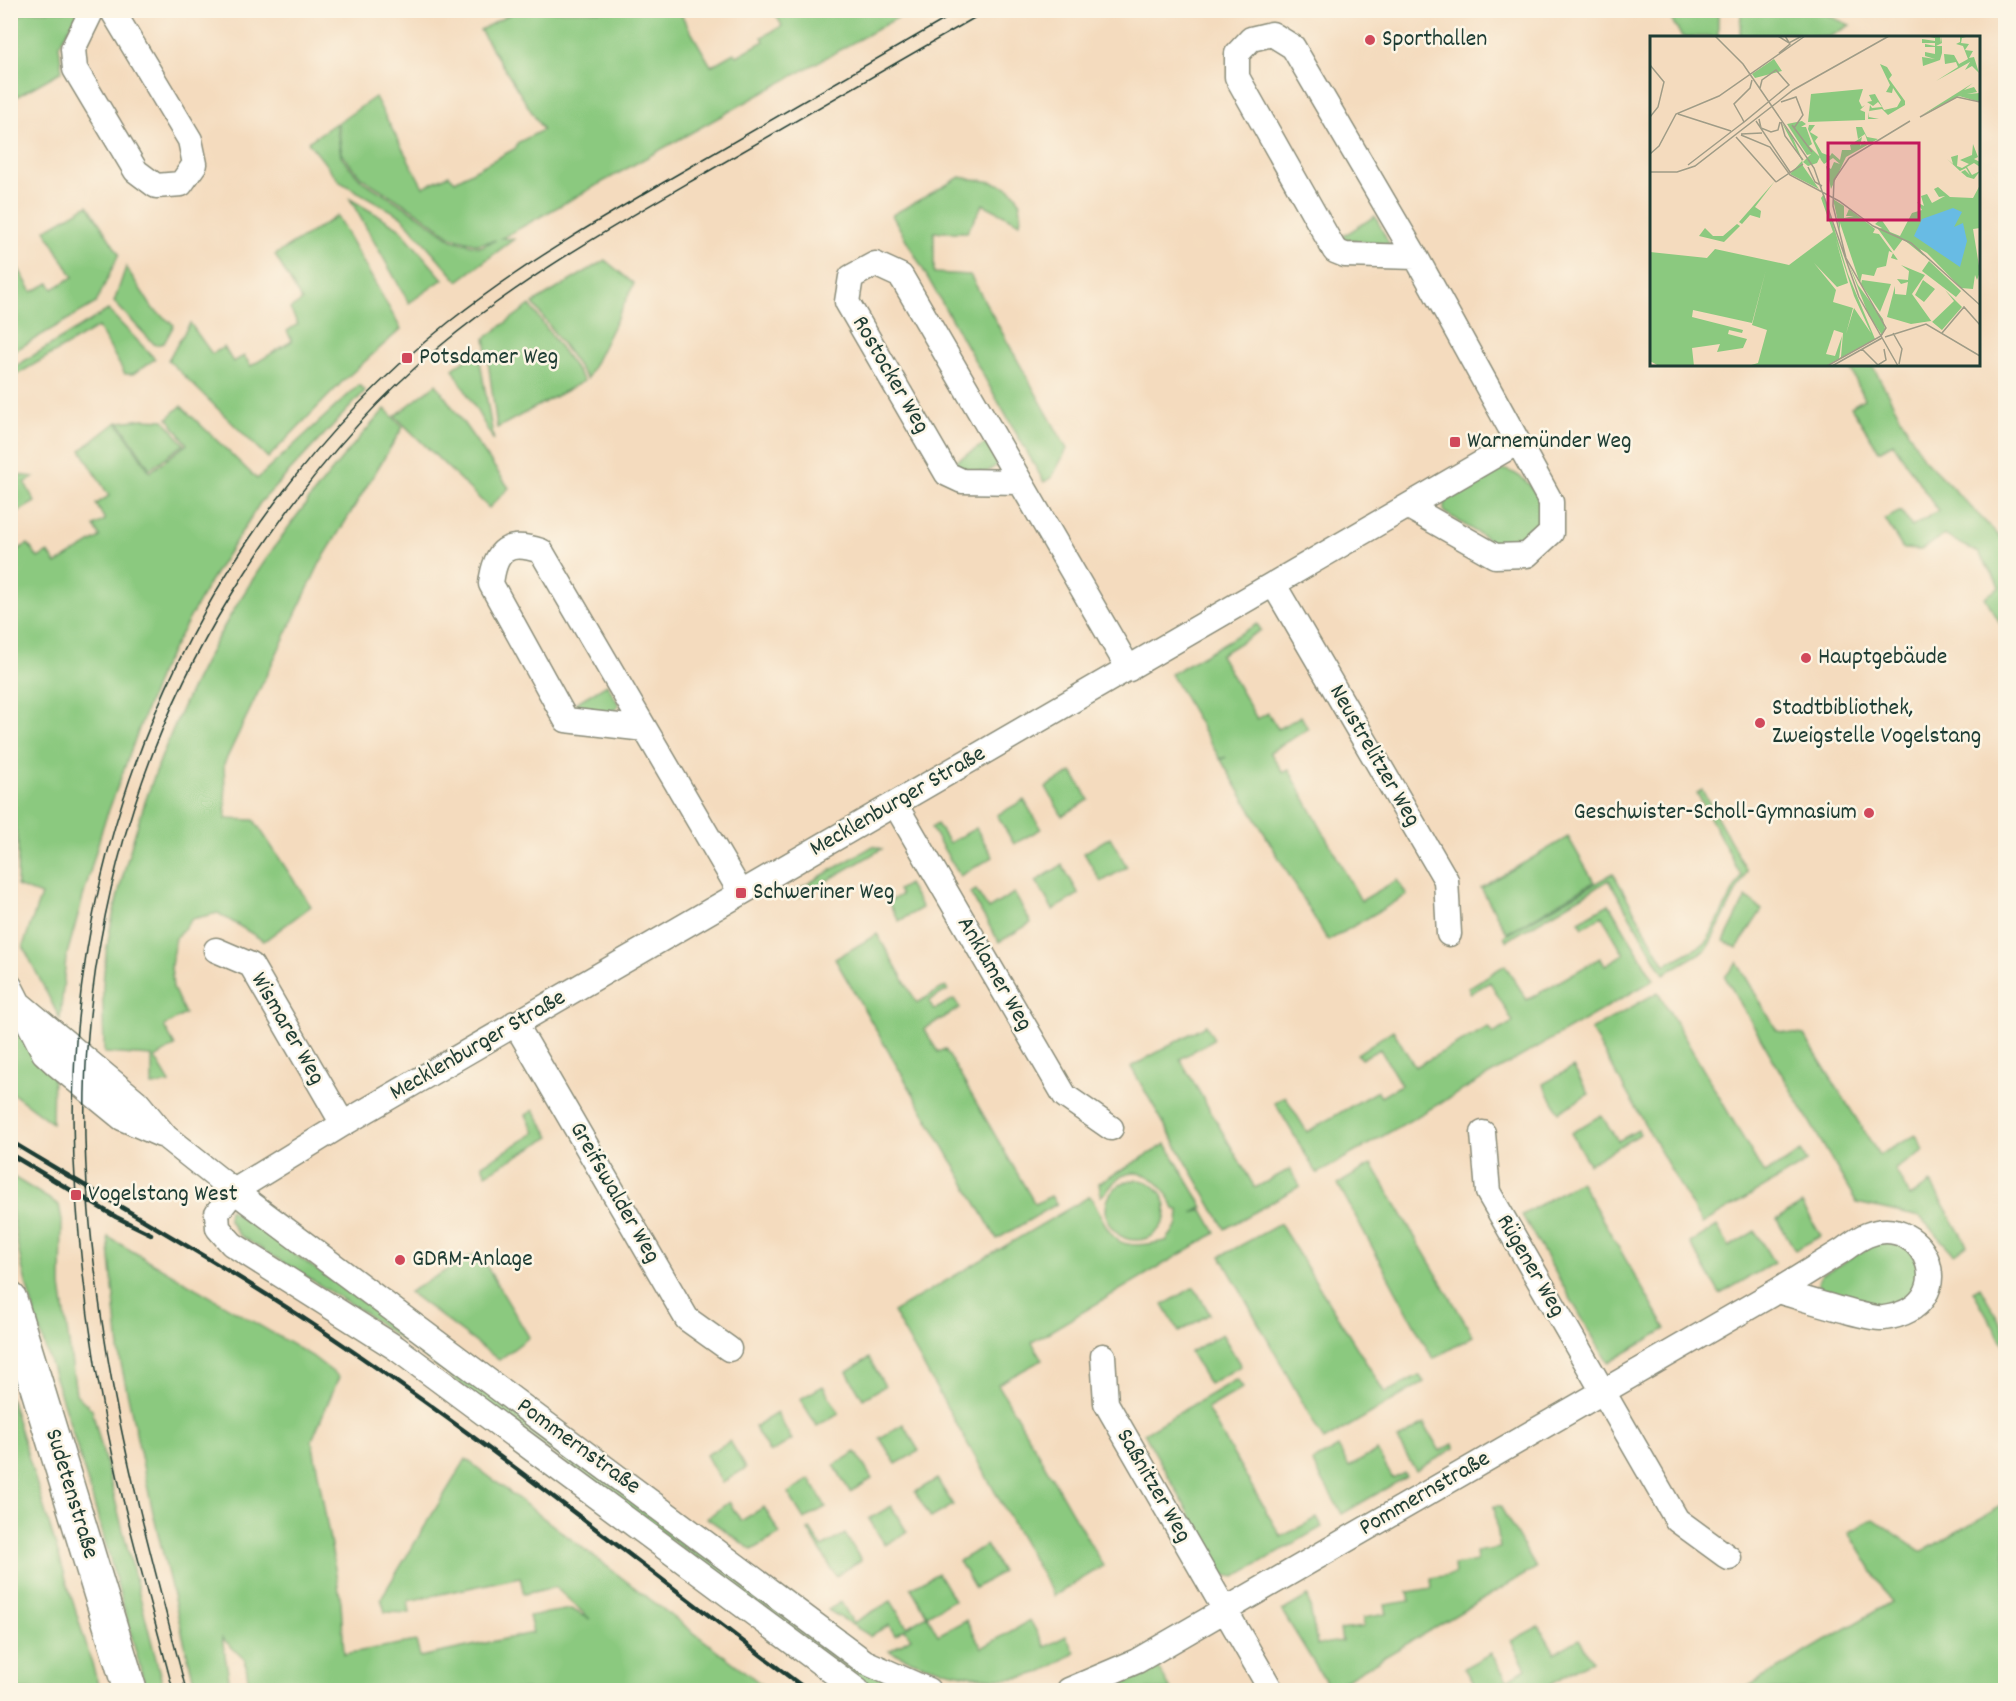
<svg xmlns="http://www.w3.org/2000/svg" width="2016" height="1701" font-family="Dekko,sans-serif">
<rect width="100%" height="100%" fill="#fcf5e5"/>
<filter id="ink" filterUnits="userSpaceOnUse"><feTurbulence type="fractalNoise" baseFrequency=".0167" numOctaves="2"/><feDisplacementMap in="SourceGraphic" scale="12" xChannelSelector="R" yChannelSelector="G"/><feConvolveMatrix kernelMatrix="1 2 1 2 8 2 1 2 1" color-interpolation-filters="sRGB"/></filter>
<filter id="wash" filterUnits="userSpaceOnUse"><feTurbulence type="fractalNoise" baseFrequency=".008" numOctaves="4" result="noise"/><feDisplacementMap in="SourceGraphic" scale="24" xChannelSelector="R" yChannelSelector="G"/><feGaussianBlur stdDeviation="1.35" result="paint"/><feColorMatrix in="noise" values="0 0 0 0 0 0 0 0 0 0 0 0 0 0 0 0 0 1.4 0 .05"/><feComposite in="paint" operator="in"/></filter>
<g filter="url(#wash)">
<rect width="100%" height="100%" fill="#f4dbbe"/>
<path fill="#8bc97f" stroke="#55835a" stroke-width="1.5" d="M28 11H80L59 45 62 71 11 100 10 20Z
M905 11 908 12 502 238 514 239 458 281 401 216 340 182 308 142 336 123 341 157 362 181 418 215 452 240 480 247 496 240 478 244 451 237 419 213 362 178 342 155 338 123 375 97 423 187 449 175 455 181 516 148 517 143 543 130 480 30 516 11H679L711 66 734 53 737 56 764 41 762 37 782 26 774 11Z
M1666 11H1718V37H1682Z
M1741 11H1818L1850 25 1829 37H1740Z
M960 177C992 183 1027 180 1020 223L983 204 967 232H934V273L970 275 1067 449 1052 477 1044 482 892 215Z
M350 199 398 227 443 279 409 303Z
M88 205 119 254 96 303 11 353V256L32 292 49 283 53 289 73 277 45 230Z
M337 216 401 329 343 381 268 458 168 360 190 323 212 354 224 347 233 362 244 356 251 366 292 341 287 331 298 324 290 309 302 301 275 255Z
M1375 216 1390 246 1340 238Z
M605 260 634 284 587 379 533 303Z
M126 267 153 309 174 325 164 343 155 345 114 302Z
M530 305 584 381 497 428 485 338Z
M108 310 155 359 133 374H125L98 327 11 378V369Z
M478 350 494 441 453 369Z
M1849 365H1872L1923 458 2005 542V632L1985 597 2000 587 1979 553 1944 535 1921 550 1903 549 1885 519 1901 511 1912 527 1938 511 1893 443 1879 451 1851 407 1864 399Z
M436 384 509 488 489 508 395 416Z
M359 385 365 391 260 503 209 583 160 672 103 826 66 958 60 1019 23 946 41 895 17 886 18 844 10 796 11 540 17 550 28 544 38 558 48 552 56 564 100 537 94 526 105 520 96 504 109 496 81 450 117 422 150 472 187 444 168 418 181 406 257 479Z
M385 409 403 427 320 563 224 764 226 819 254 820 311 906 264 941 218 913 192 919 175 939 171 966 173 988 185 1014 164 1026 175 1046 155 1058 170 1083 152 1086V1056L104 1053C104 1027 101 998 104 972 107 935 117 897 127 861 175 685 263 543 385 409Z
M143 419 164 420 184 444 150 469 119 422Z
M986 443 998 464 987 472 960 471 953 463Z
M1500 469C1521 471 1545 494 1541 517 1540 529 1532 537 1524 545L1500 547 1444 512V500L1447 495 1490 471Z
M11 474 34 477 25 483 35 502 16 513 11 508Z
M1257 624 1261 630 1220 655 1257 719 1268 713 1278 729 1301 716 1308 729 1270 752 1283 773 1289 770 1361 901 1397 880 1407 895 1328 941 1221 760 1226 757 1220 759 1171 674Z
M607 684 619 705 610 715 592 712 574 704Z
M1072 772 1089 800 1062 816 1046 787Z
M1702 790 1747 871 1707 949 1664 974 1609 880 1506 941 1504 936 1613 873 1665 965 1706 943 1741 876 1697 793Z
M1024 800 1041 829 1014 844 997 815Z
M937 824 949 843 976 828 993 857 960 876 931 828Z
M1110 837 1127 867 1101 882 1084 853Z
M1568 837 1594 882 1507 933 1481 888Z
M873 846 882 849 799 897 795 891Z
M1062 865 1079 894 1053 910 1036 881Z
M908 884 922 908 899 921 888 902 901 895 898 890Z
M976 890 988 909 1014 893 1031 923 999 942 970 893Z
M1746 897 1762 910 1737 948 1724 941Z
M1609 904 1654 980 1317 1174 1275 1103 1285 1096 1307 1132 1377 1091 1381 1097 1401 1085 1380 1049 1361 1059 1357 1054 1393 1030 1415 1067 1488 1027 1493 1034 1513 1022 1490 982 1471 993 1468 988 1505 965 1527 1000 1600 958 1605 965 1624 954 1602 916 1583 927 1579 921Z
M877 934 917 1003 946 986 948 990 929 1001 934 1010 954 999 960 1008 924 1029 938 1052 945 1049 1035 1204 1051 1196 1057 1204 997 1239 835 959Z
M1737 962 1777 1031 1804 1035 1879 1155 1916 1135 1924 1151 1895 1169 1910 1196 1931 1183 1967 1245 1954 1254 1920 1217 1857 1203 1725 977Z
M1658 992 1764 1174 1801 1152 1807 1162 1702 1224 1591 1030Z
M10 1023 53 1071 52 1123 11 1092Z
M1206 1025 1214 1039 1180 1059 1255 1188 1290 1169 1300 1186 1225 1229 1131 1067Z
M1573 1067 1589 1094 1559 1112 1543 1084Z
M534 1110 550 1137 486 1174 482 1165 535 1133 526 1115Z
M1601 1115 1618 1141 1638 1130 1640 1134 1589 1164 1571 1133Z
M1166 1144 1203 1207 1193 1213 1203 1210 1216 1233 1032 1342 1042 1360 998 1384 1103 1566 1054 1596 893 1312 1090 1196C1115 1240 1110 1252 1166 1241L1178 1225 1179 1210 1174 1209C1166 1188 1148 1165 1122 1176 1113 1180 1110 1191 1101 1196L1099 1183Z
M1372 1164 1473 1336 1433 1359 1338 1184Z
M10 1175 59 1205 62 1220 61 1286 76 1394 92 1410 164 1690H146C123 1604 99 1517 72 1431 47 1349 11 1262 10 1175Z
M1106 1210a30 30 0 1 1 60 0a30 30 0 1 1-60 0Z
M1580 1181 1666 1329 1608 1363 1522 1215Z
M1802 1204 1821 1236 1795 1250 1777 1219Z
M229 1209 429 1347 904 1690H878L843 1668 363 1312 239 1235 228 1219Z
M1280 1224 1385 1393 1419 1375 1424 1382 1324 1441 1221 1256Z
M1717 1226 1729 1247 1755 1231 1774 1263 1720 1294 1690 1243Z
M108 1237 312 1356 339 1377 312 1440 341 1602 344 1654 416 1641 420 1657 533 1633 529 1616 571 1609 590 1619 555 1587 524 1594 520 1577 408 1601 410 1613 385 1612 381 1598 466 1459 769 1690H250L245 1660 222 1638 231 1690H196L154 1517 120 1359Z
M1877 1243C1883 1244 1890 1243 1896 1244 1930 1250 1926 1303 1886 1308 1871 1310 1838 1296 1822 1292L1818 1282 1821 1275Z
M478 1252 529 1337 499 1360 409 1292Z
M1194 1287 1210 1314 1179 1332 1163 1305Z
M1980 1287 2005 1331V1347L1973 1291Z
M1222 1334 1241 1366 1209 1384 1190 1352Z
M869 1358 885 1386 863 1399 847 1372Z
M1237 1379 1243 1388 1207 1409 1281 1537 1317 1518 1322 1527 1235 1577 1224 1575 1144 1433Z
M823 1386 839 1413 817 1426 800 1399Z
M10 1397 100 1690H18L11 1668Z
M777 1413 792 1440 770 1453 754 1427Z
M903 1424 919 1451 896 1464 880 1438Z
M1424 1424 1440 1451 1453 1444 1455 1448 1416 1471 1397 1440Z
M730 1441 746 1468 722 1483 706 1455Z
M1338 1447 1349 1467 1377 1451 1393 1479 1404 1473 1406 1477 1342 1514 1312 1462Z
M856 1452 872 1479 850 1492 834 1465Z
M810 1479 826 1507 804 1519 788 1493Z
M937 1479 953 1505 931 1518 915 1492Z
M729 1502 741 1521 764 1507 780 1534 752 1550 707 1518Z
M2005 1504V1690H1742L1891 1602 1849 1532 1874 1519 1922 1552Z
M891 1506 907 1532 885 1545 869 1519Z
M1494 1506H1500L1536 1568 1330 1689 1282 1611 1308 1596 1317 1645 1342 1641 1340 1630 1364 1627 1363 1618 1387 1614 1385 1605 1410 1601 1408 1592 1432 1588 1431 1578 1455 1574 1454 1565 1477 1561 1476 1552 1500 1548Z
M810 1529 822 1547 845 1534 861 1560 836 1576 808 1530Z
M986 1545 1002 1572 975 1588 959 1561Z
M938 1573 954 1600 927 1615 938 1635 966 1620 982 1648 1030 1620 1045 1647 1066 1636 1075 1653C1063 1659 1051 1668 1038 1673 1000 1688 925 1668 889 1651L911 1638 905 1629 895 1635 889 1625 870 1636 828 1610 841 1602 853 1623 891 1601 907 1627 927 1615 911 1588Z
M1539 1626 1555 1653 1579 1639 1592 1660 1540 1690H1477L1464 1668 1491 1653 1507 1680 1526 1669 1511 1641Z
M1158 1667 1171 1690H1108Z"/>
</g>
<g filter="url(#ink)">
<g fill="none" stroke-linecap="round" stroke-linejoin="round">
<defs>
<path id="street" d="M92 10 73 49 75 69 136 171 156 186 181 184 195 164 190 140 112 10
M1020 482 962 481 947 474 847 302 851 277 875 264 901 276 1129 669
M1409 507 1495 556 1527 555 1551 533V502L1416 257 1293 47 1272 34 1251 39 1237 54V77L1335 251 1345 255 1416 257
M1274 585 1446 880 1449 934
M645 729 566 720 491 584C495 549 508 540 541 551L741 893
M895 804 1065 1096 1111 1128
M216 950 251 965 343 1124
M10 986 44 1053 56 1064 122 1118 161 1135
M21 1005 137 1102 166 1137 234 1191 865 1662 928 1690
M515 1023 687 1319 729 1349
M1483 1133 1488 1192 1677 1520 1729 1558
M1103 1356 1106 1403 1271 1690
M857 1690 396 1348 232 1244 218 1228 217 1213 234 1191 343 1124 1518 442
M1069 1690 1137 1661 1777 1291C1798 1278 1819 1265 1840 1252 1848 1247 1857 1239 1867 1235 1927 1211 1964 1307 1884 1318 1870 1320 1796 1296 1777 1291"/>
<path id="secondary" d="M10 1299 130 1690"/>
</defs>
<use href="#street" stroke="#8a8c79" stroke-width="27"/>
<use href="#secondary" stroke="#8a8c79" stroke-width="36"/>
<use href="#street" stroke="#fff" stroke-width="24"/>
<use href="#secondary" stroke="#fff" stroke-width="33"/>
<path stroke="#1f3d34" stroke-width="1.5" d="M173 1690C154 1616 132 1541 115 1466 95 1378 82 1286 76 1196 51 865 188 530 449 322 526 261 612 212 697 163 785 112 873 61 961 10
M186 1690C160 1588 131 1486 112 1382 92 1270 78 1150 88 1035 101 882 149 728 230 597 287 504 355 417 439 347 518 281 607 230 695 179 793 123 891 67 988 10"/>
<path stroke="#1f3d34" stroke-width="4.5" d="M10 1141C121 1208 235 1271 342 1344 502 1453 653 1574 807 1690
M10 1154 116 1217 151 1234"/>
</g>
</g>
<g fill="#d1495b" stroke="#fcf5e5" stroke-width="2">
<circle cx="1370" cy="40" r="6"/>
<rect x="401" y="352" width="12" height="12" rx="3"/>
<rect x="1449" y="436" width="12" height="12" rx="3"/>
<circle cx="1806" cy="658" r="6"/>
<circle cx="1760" cy="723" r="6"/>
<circle cx="1869" cy="813" r="6"/>
<rect x="735" y="887" width="12" height="12" rx="3"/>
<rect x="70" y="1189" width="12" height="12" rx="3"/>
<circle cx="400" cy="1260" r="6"/>
</g>
<g text-anchor="middle" dominant-baseline="central" stroke-width="5" stroke-linejoin="round" paint-order="stroke">
<g font-size="24" fill="#1f3d34" stroke="#fcf5e5" text-anchor="start">
<text x="1382" y="40">Sporthallen</text>
<text x="419" y="358">Potsdamer Weg</text>
<text x="1467" y="442">Warnemünder Weg</text>
<text x="1818" y="658">Hauptgebäude</text>
<text x="1772" y="709">Stadtbibliothek,<tspan x="1772" dy="28">Zweigstelle Vogelstang</tspan></text>
<text x="1857" y="813" text-anchor="end">Geschwister-Scholl-Gymnasium</text>
<text x="753" y="893">Schweriner Weg</text>
<text x="88" y="1195">Vogelstang West</text>
<text x="412" y="1260">GDRM-Anlage</text>
</g>
<g font-size="24" fill="#1f3d34" stroke="#fcf5e5">
<text transform="translate(890 375) rotate(60)">Rostocker Weg</text>
<text transform="translate(1374 756) rotate(60)">Neustrelitzer Weg</text>
<text transform="translate(898 802) rotate(-30)">Mecklenburger Straße</text>
<text transform="translate(994 974) rotate(60)">Anklamer Weg</text>
<text transform="translate(287 1029) rotate(60)">Wismarer Weg</text>
<text transform="translate(478 1046) rotate(-30)">Mecklenburger Straße</text>
<text transform="translate(614 1193) rotate(60)">Greifswalder Weg</text>
<text transform="translate(1530 1266) rotate(60)">Rügener Weg</text>
<text transform="translate(578 1447) rotate(36)">Pommernstraße</text>
<text transform="translate(1153 1486) rotate(60)">Saßnitzer Weg</text>
<text transform="translate(71 1494) rotate(73)">Sudetenstraße</text>
<text transform="translate(1425 1494) rotate(-30)">Pommernstraße</text>
</g>
</g>
<g transform="translate(1650 36)">
<rect width="330" height="330" fill="#f4dbbe"/>
<path d="M275 0H290L291 7 292 0V7L286 10H292V17L290 24 273 30 272 21 285 23 275 20V16L285 18V11H275V8L285 10V7H272V3L285 5V2ZM310 0H320L312 2 311 7 319 8 315 14 323 15 319 22 324 21 329 37 322 30 315 34 320 26 286 45 308 31 306 26 295 28 294 18 304 19 309 28 318 23 313 10 306 8 310 6ZM124 23 132 35 105 42 102 38ZM230 28 237 31 242 39 239 43 255 65V69L238 79 232 73 219 75V81L229 83H218L220 69 222 72 232 71 228 66 223 70 217 66 222 65 219 59 225 58 234 74 247 71 251 64 243 52 242 57 236 56 240 49ZM323 47 314 54 324 51 327 56 317 58 330 57V66L309 60 313 58 272 79ZM213 53 209 65 212 71 215 69 210 74 215 76V84L158 86 161 58ZM152 85 156 88 151 91H156L162 108 159 110 170 121 167 127 158 130 153 126 161 118 157 119 137 88ZM132 87 142 100 152 123 153 130 169 153 140 138 152 125ZM165 89 160 96 168 101 165 105 172 117 180 120 182 117 190 124 192 114H201L200 109 212 101 210 110 214 105 218 107 215 98 208 103 206 91H212L217 101 228 103 196 121 181 153 176 130 181 133 184 126 190 128 183 122 174 128 171 124 158 93 159 89ZM323 108 328 121 324 123 330 126V131L324 127 317 131 322 139 330 135 324 143 317 141 311 136 315 134 320 139 316 132 310 135 297 123 303 128 301 121 308 119 307 130 312 132 319 128 310 124 322 119ZM125 145 105 171 111 175 110 182 100 179 92 188 89 186ZM330 149V192L323 193 330 236 327 244 325 239 323 253 311 252 277 217 270 213 274 220 253 203 244 215 228 193 232 192 225 188 231 183 240 196 250 200 262 177 272 174 267 166 274 170 271 160 277 158 282 167 295 160 289 161 284 153 288 151 300 161 323 162ZM174 158 198 238 225 303 176 330H98L108 327 117 294 102 289 116 234 102 287 43 274 42 281 93 294 92 297 79 294 78 298 97 303 93 312 67 316 70 308 42 312 44 330H9L0 325V216L57 222 65 213 139 229 183 196 171 162ZM186 204 204 260 221 297 204 272 196 298 203 272 183 266 186 254 164 227 187 251 198 247ZM184 294 193 297 191 321 189 323 192 300 185 320 176 318ZM183 163 194 170V182L204 180H196L199 173 225 193 223 197 229 198 248 224 241 222 243 217 239 215 236 230 227 232 224 240 212 238 210 247 190 187V195ZM87 188 90 190 74 206 49 200 55 192 63 200H73ZM197 224 208 249 233 283 235 293 232 299 219 280ZM279 225 311 255 306 261 272 235ZM251 229 275 239 262 258 282 286 304 265 295 254 312 271 292 294 281 285 261 288 237 281 245 250V258L256 259 258 246 251 248 247 243 258 244 259 235ZM212 244 241 248 230 276 211 248ZM273 244 285 253 274 266 265 259Z" fill="#8bc97f" fill-rule="evenodd"/>
<path d="M303 172 312 176 304 191 313 187 317 205 310 231 264 200 272 183Z" fill="#68bbe4"/>
<path fill="none" stroke="#9f9c87" stroke-width="1.5" d="M65 0 93 28 164 132 209 261 248 330M128 0 139 7 152 0M129 17 140 8 135 0M0 29 14 46 8 71 0 81M131 66 146 61 153 79 144 92M28 78 81 95M270 81 307 61 330 66M92 82 94 86 139 49 126 34 112 44 110 52M92 82 84 68 100 52 102 44M109 83 111 92 121 96 128 94 130 86M106 85 140 136M131 86 135 100 153 124M142 89 162 116M91 98 112 97M91 99 120 111 140 139 189 165 223 190 261 207 330 269M86 101 126 146M0 118 9 110 26 78 69 60 155 0M38 129 94 86M158 131 165 146 172 150M0 136H27L45 130 143 54 239 0M126 146 153 128M243 297 252 313 249 328M292 297 314 271 330 289M235 301 276 288 330 320M212 313 228 329 236 324 234 313M177 330 231 300 236 292 196 222 183 170 184 144 199 122 260 85M182 330 232 302"/>
<path fill="#c2185b" fill-opacity="0.15" stroke="#c2185b" stroke-width="3" d="M178 107H269V184H178Z"/>
<rect width="330" height="330" fill="none" stroke="#1f3d34" stroke-width="3"/>
</g>
<rect width="2016" height="1701" fill="none" stroke="#fcf5e5" stroke-width="36"/>
</svg>
